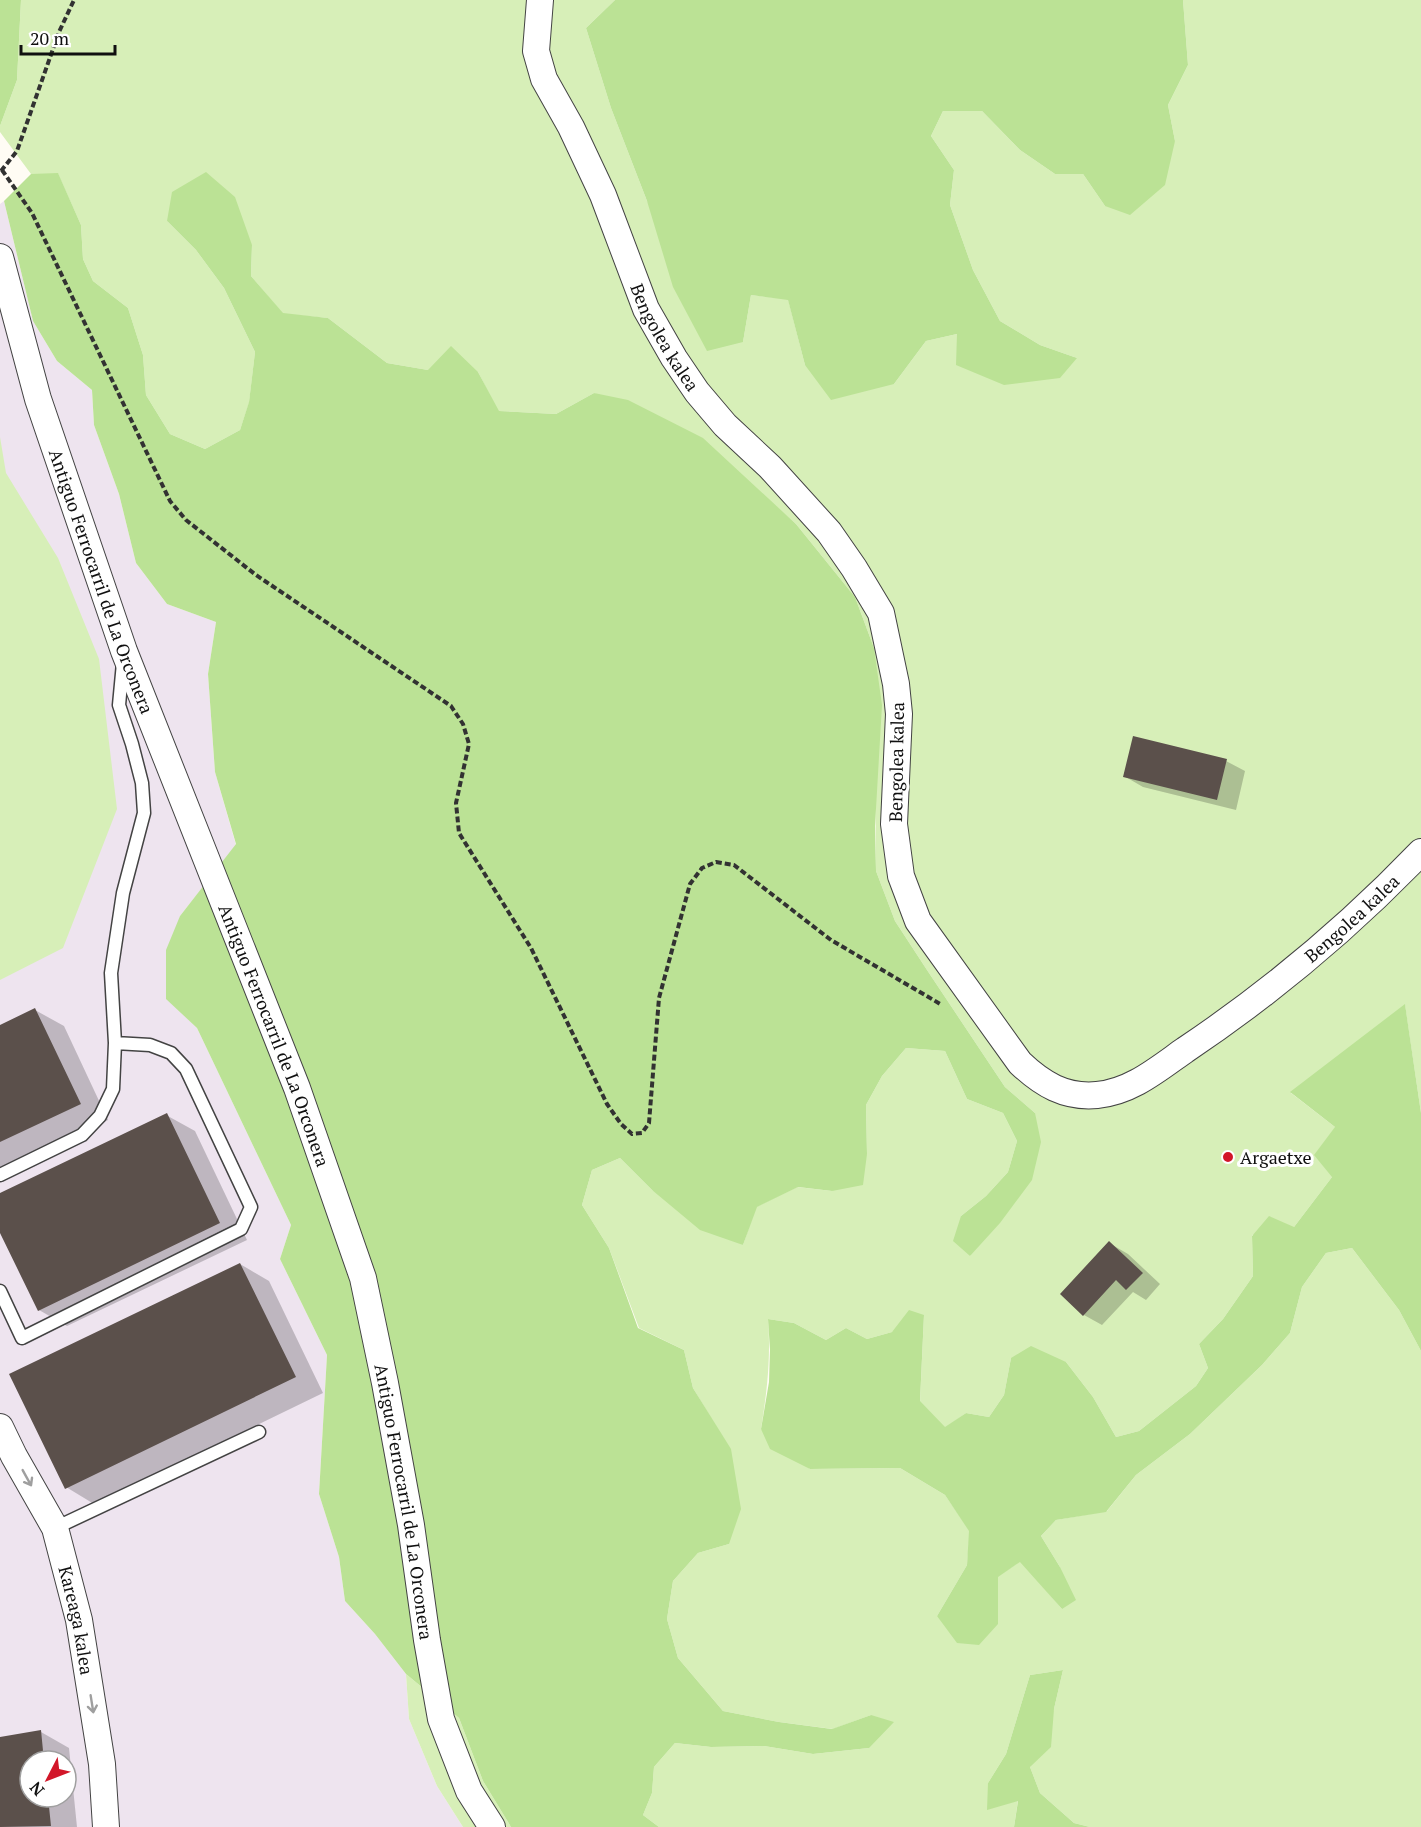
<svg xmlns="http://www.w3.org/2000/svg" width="1421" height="1827" font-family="'PT Serif',serif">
<rect width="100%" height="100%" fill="#fffcf4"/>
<path fill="#eee4ef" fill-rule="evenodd" d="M4 201 33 321 57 361 92 390 94 425 119 494 136 563 167 604 216 622 208 674 215 772 236 845 180 916 166 998 197 1028 291 1225 280 1259 327 1355 319 1494 339 1557 345 1601 375 1634 406 1674 409 1719 437 1786 463 1827H0V204ZM30 1761H66V1797H30Z"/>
<path fill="#d7efb8" d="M21 0H615L586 28 611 108 647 201 743 342 751 295 788 299 805 365 894 384 926 341 957 334 1077 358 1040 345 1000 321 973 270 950 205 954 170 931 136 943 111H982L1020 150 1055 174H1083L1105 206 1175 141 1168 105 1188 65 1183 0H1421V1113L1405 1005 1291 1093 1335 1127 1332 1177 1294 1227 1252 1235 1253 1276 1223 1319 1199 1344 1208 1368 1196 1386 1139 1431 1116 1437 1093 1397 1066 1362 1011 1358 1004 1395 989 1417 966 1413 945 1428 920 1402 924 1315 892 1332 867 1339 846 1328 826 1340 794 1323 768 1319C771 1357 767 1392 761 1429L810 1469 900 1468 945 1495 970 1531 967 1565 937 1616 998 1624V1576L1021 1561 1062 1609 1060 1567 1041 1536 1056 1520 1107 1511 1136 1475 1190 1434 1262 1365 1290 1333 1302 1287 1326 1253 1352 1248 1399 1310 1421 1351V1827H1090L1074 1823 1040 1793 1030 1767 1054 1709 1063 1670 1030 1675 1006 1754 988 1783 1018 1800 1014 1827H659L643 1815 652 1793 654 1767 675 1743 711 1747 764 1746 813 1754 869 1748 871 1715 833 1729 779 1722 723 1711 678 1658 667 1619 673 1581 698 1553 729 1544 730 1449 693 1388 684 1350 639 1328 609 1248 582 1205 592 1170 620 1158 652 1190 743 1245 756 1207 797 1187 832 1191 867 1154 866 1105 882 1076 906 1048 945 1051 967 1099 1003 1113 1017 1141 1008 1172 986 1196 961 1216 970 1256 1035 1113 1005 1087 927 970 895 921 876 871 874 648 855 597 796 524 753 486 594 393 556 414 498 411 478 372 428 370 387 363 328 318 283 314 251 276 252 245 167 221 196 250 224 288 255 352 249 403 240 430 205 449 170 434 146 395 143 355 128 308 93 281 83 259 81 225 58 174H31L0 132V126L17 80Z
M0 437 6 473 58 558 99 659 117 809 63 948 0 980Z
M406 1674 459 1718 483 1781 511 1827H463L437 1786 409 1719Z"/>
<path fill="#bbe295" d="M0 0H21L17 80 0 126Z
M615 0H1183L1188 65 1168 105 1175 141 1165 185 1130 215 1105 206 1083 174H1055L1020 150 982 111H943L931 136 954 170 950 205 973 270 1000 321 1040 345 1077 358 1060 378 1004 385 956 365 957 334 926 341 894 384 831 400 805 365 788 300 751 295 743 342 707 351 673 287 647 201 611 108 586 28Z
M206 172 235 197 252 245 251 276 283 313 328 318 387 363 428 370 451 346 478 372 499 411 556 414 594 393 628 400 703 438 796 524 855 597 874 648 882 705 875 826 876 871 895 921 927 970 1005 1087 1035 1113 1041 1142 1032 1180 1000 1223 970 1256 953 1241 961 1216 986 1196 1008 1172 1017 1141 1003 1113 967 1099 945 1051 906 1048 882 1076 866 1105 867 1154 863 1185 832 1191 798 1187 757 1207 743 1245 700 1230 652 1190 620 1158 592 1170 582 1205 609 1248 638 1328 684 1350 693 1388 731 1449 741 1509 729 1544 698 1553 673 1581 667 1619 678 1658 723 1711 779 1722 832 1729 871 1715 894 1722 869 1748 813 1754 764 1746 711 1747 675 1743 654 1767 652 1793 643 1815 659 1827H511L483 1781 459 1718 406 1674 375 1634 345 1601 339 1557 319 1494 327 1355 280 1259 291 1225 197 1028 166 999V950L180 916 236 844 215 772 208 674 216 622 167 604 136 563 119 494 94 425 92 390 57 361 33 321 4 201 31 174 58 173 81 225 83 259 93 281 128 308 143 355 146 395 170 434 205 449 240 430 249 402 255 352 224 288 196 250 167 221 172 192Z
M1405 1004 1421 1113V1351L1399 1310 1352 1248 1326 1253 1302 1287 1290 1333 1262 1365 1190 1434 1136 1475 1106 1512 1056 1520 1041 1536 1060 1567 1076 1600 1062 1609 1020 1562 998 1577V1624L979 1645 957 1643 937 1616 967 1565 969 1531 945 1495 900 1468 810 1469 770 1449 761 1429 769 1382 770 1350 768 1319 794 1323 826 1340 846 1328 867 1339 892 1332 909 1310 924 1315 920 1401 945 1427 966 1413 989 1417 1004 1395 1011 1358 1031 1346 1066 1362 1093 1397 1116 1437 1139 1431 1196 1386 1208 1368 1199 1344 1223 1319 1253 1276 1252 1236 1269 1216 1294 1227 1332 1177 1314 1155 1335 1127 1290 1092Z
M1063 1670 1054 1709 1051 1747 1030 1767 1040 1793 1074 1823 1090 1827H1014L1018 1801 987 1810 988 1783 1006 1754 1030 1675Z"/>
<path fill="#0003" fill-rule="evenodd" d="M1226 761 1245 771 1236 810 1143 787 1124 776Z
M35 1010 64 1026 108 1120 0 1171V1027Z
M166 1115 195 1131 247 1240 67 1326 39 1310 0 1229V1195Z
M1109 1243 1128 1254 1160 1284 1146 1300 1133 1292 1102 1325 1084 1315Z
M240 1264 269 1281 323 1393 94 1504 66 1487Z
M41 1732 69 1748 77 1827H0V1738ZM30 1761H66V1797H30Z"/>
<path fill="#5b504b" d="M1133 736 1227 759 1217 800 1123 777Z
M35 1008 81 1104 0 1142V1025Z
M167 1113 220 1223 38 1311 0 1233V1193Z
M1109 1241 1143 1273 1126 1290 1116 1280 1083 1316 1060 1294Z
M240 1263 296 1377 65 1489 9 1374Z
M41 1730 44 1761H30V1797H48L51 1826 0 1827V1737Z"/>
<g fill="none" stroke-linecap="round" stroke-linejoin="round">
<defs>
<path id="service" d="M0 1175 82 1135 100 1116 113 1089 115 1043 111 973 123 893 144 813 142 783 132 744 119 705 123 663
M0 1291 22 1338 241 1229 251 1207 186 1069 171 1053 150 1045 115 1043
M55 1528 259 1432"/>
<g id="minor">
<path id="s1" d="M540 0 536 51 544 79 571 127 603 195 646 309 674 358 697 392 725 425 770 467 829 532 854 568 881 613 896 684 899 714 894 824 901 876 918 921 1020 1063C1042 1084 1065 1098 1097 1095 1131 1092 1158 1069 1185 1050 1270 993 1350 926 1421 852"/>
<path id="s2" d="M0 257 38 399 124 651 297 1088 363 1278 385 1383 411 1525 427 1640 441 1719 469 1791 492 1827"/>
<path id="s3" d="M0 1427 14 1456 55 1528 79 1620 102 1764 106 1827"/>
</g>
</defs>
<use href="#service" stroke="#434343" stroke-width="15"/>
<use href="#minor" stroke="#434343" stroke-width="28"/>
<path stroke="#323232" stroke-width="4" stroke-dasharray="6 3" stroke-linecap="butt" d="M2 170 32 213 170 501 186 520 256 575 451 706 463 724 469 744 456 803 459 833 531 948 607 1104 621 1124 632 1134 642 1133 649 1123 659 998 690 884 702 868 716 862 734 865 831 940 942 1005
M1 171 17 151 59 32 74 0"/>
<use href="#service" stroke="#fff" stroke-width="12"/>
<use href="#minor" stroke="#fff" stroke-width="26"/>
</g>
<defs><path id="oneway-shaft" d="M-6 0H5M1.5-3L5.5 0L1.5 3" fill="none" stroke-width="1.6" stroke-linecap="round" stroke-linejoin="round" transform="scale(1.5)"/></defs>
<g stroke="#9f9f9f">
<use href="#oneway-shaft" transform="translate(27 1478) rotate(61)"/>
<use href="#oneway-shaft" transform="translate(92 1704) rotate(81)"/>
</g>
<circle fill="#d21629" stroke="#fff" stroke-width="2" cx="1228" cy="1157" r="6"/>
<g text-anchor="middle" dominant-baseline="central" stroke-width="6" stroke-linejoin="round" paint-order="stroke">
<g font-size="18" fill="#101010" stroke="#fff">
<text stroke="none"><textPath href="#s1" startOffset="366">Bengolea kalea</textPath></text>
<text stroke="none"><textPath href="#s2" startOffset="340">Antiguo Ferrocarril de La Orconera</textPath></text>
<text transform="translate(896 762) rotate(-89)">Bengolea kalea</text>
<text stroke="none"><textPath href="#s1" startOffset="1606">Bengolea kalea</textPath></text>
<text stroke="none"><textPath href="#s2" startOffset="826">Antiguo Ferrocarril de La Orconera</textPath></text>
<text stroke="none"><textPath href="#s2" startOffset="1312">Antiguo Ferrocarril de La Orconera</textPath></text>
<text stroke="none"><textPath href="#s3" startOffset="210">Kareaga kalea</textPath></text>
</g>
<g font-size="18" fill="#101010" stroke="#fff" text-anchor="start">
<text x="1240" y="1157">Argaetxe</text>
</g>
</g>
<g transform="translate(48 1779) rotate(228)"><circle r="28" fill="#ffffff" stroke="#9f9f9f" stroke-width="1.5"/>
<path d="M0-4.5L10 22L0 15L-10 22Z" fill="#d21629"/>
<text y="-9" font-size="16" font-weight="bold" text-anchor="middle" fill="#101010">N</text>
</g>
<path d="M21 45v9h94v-9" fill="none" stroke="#101010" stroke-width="3"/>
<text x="30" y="45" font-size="18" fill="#101010" stroke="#ffffff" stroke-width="4.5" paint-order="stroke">20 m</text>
</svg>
